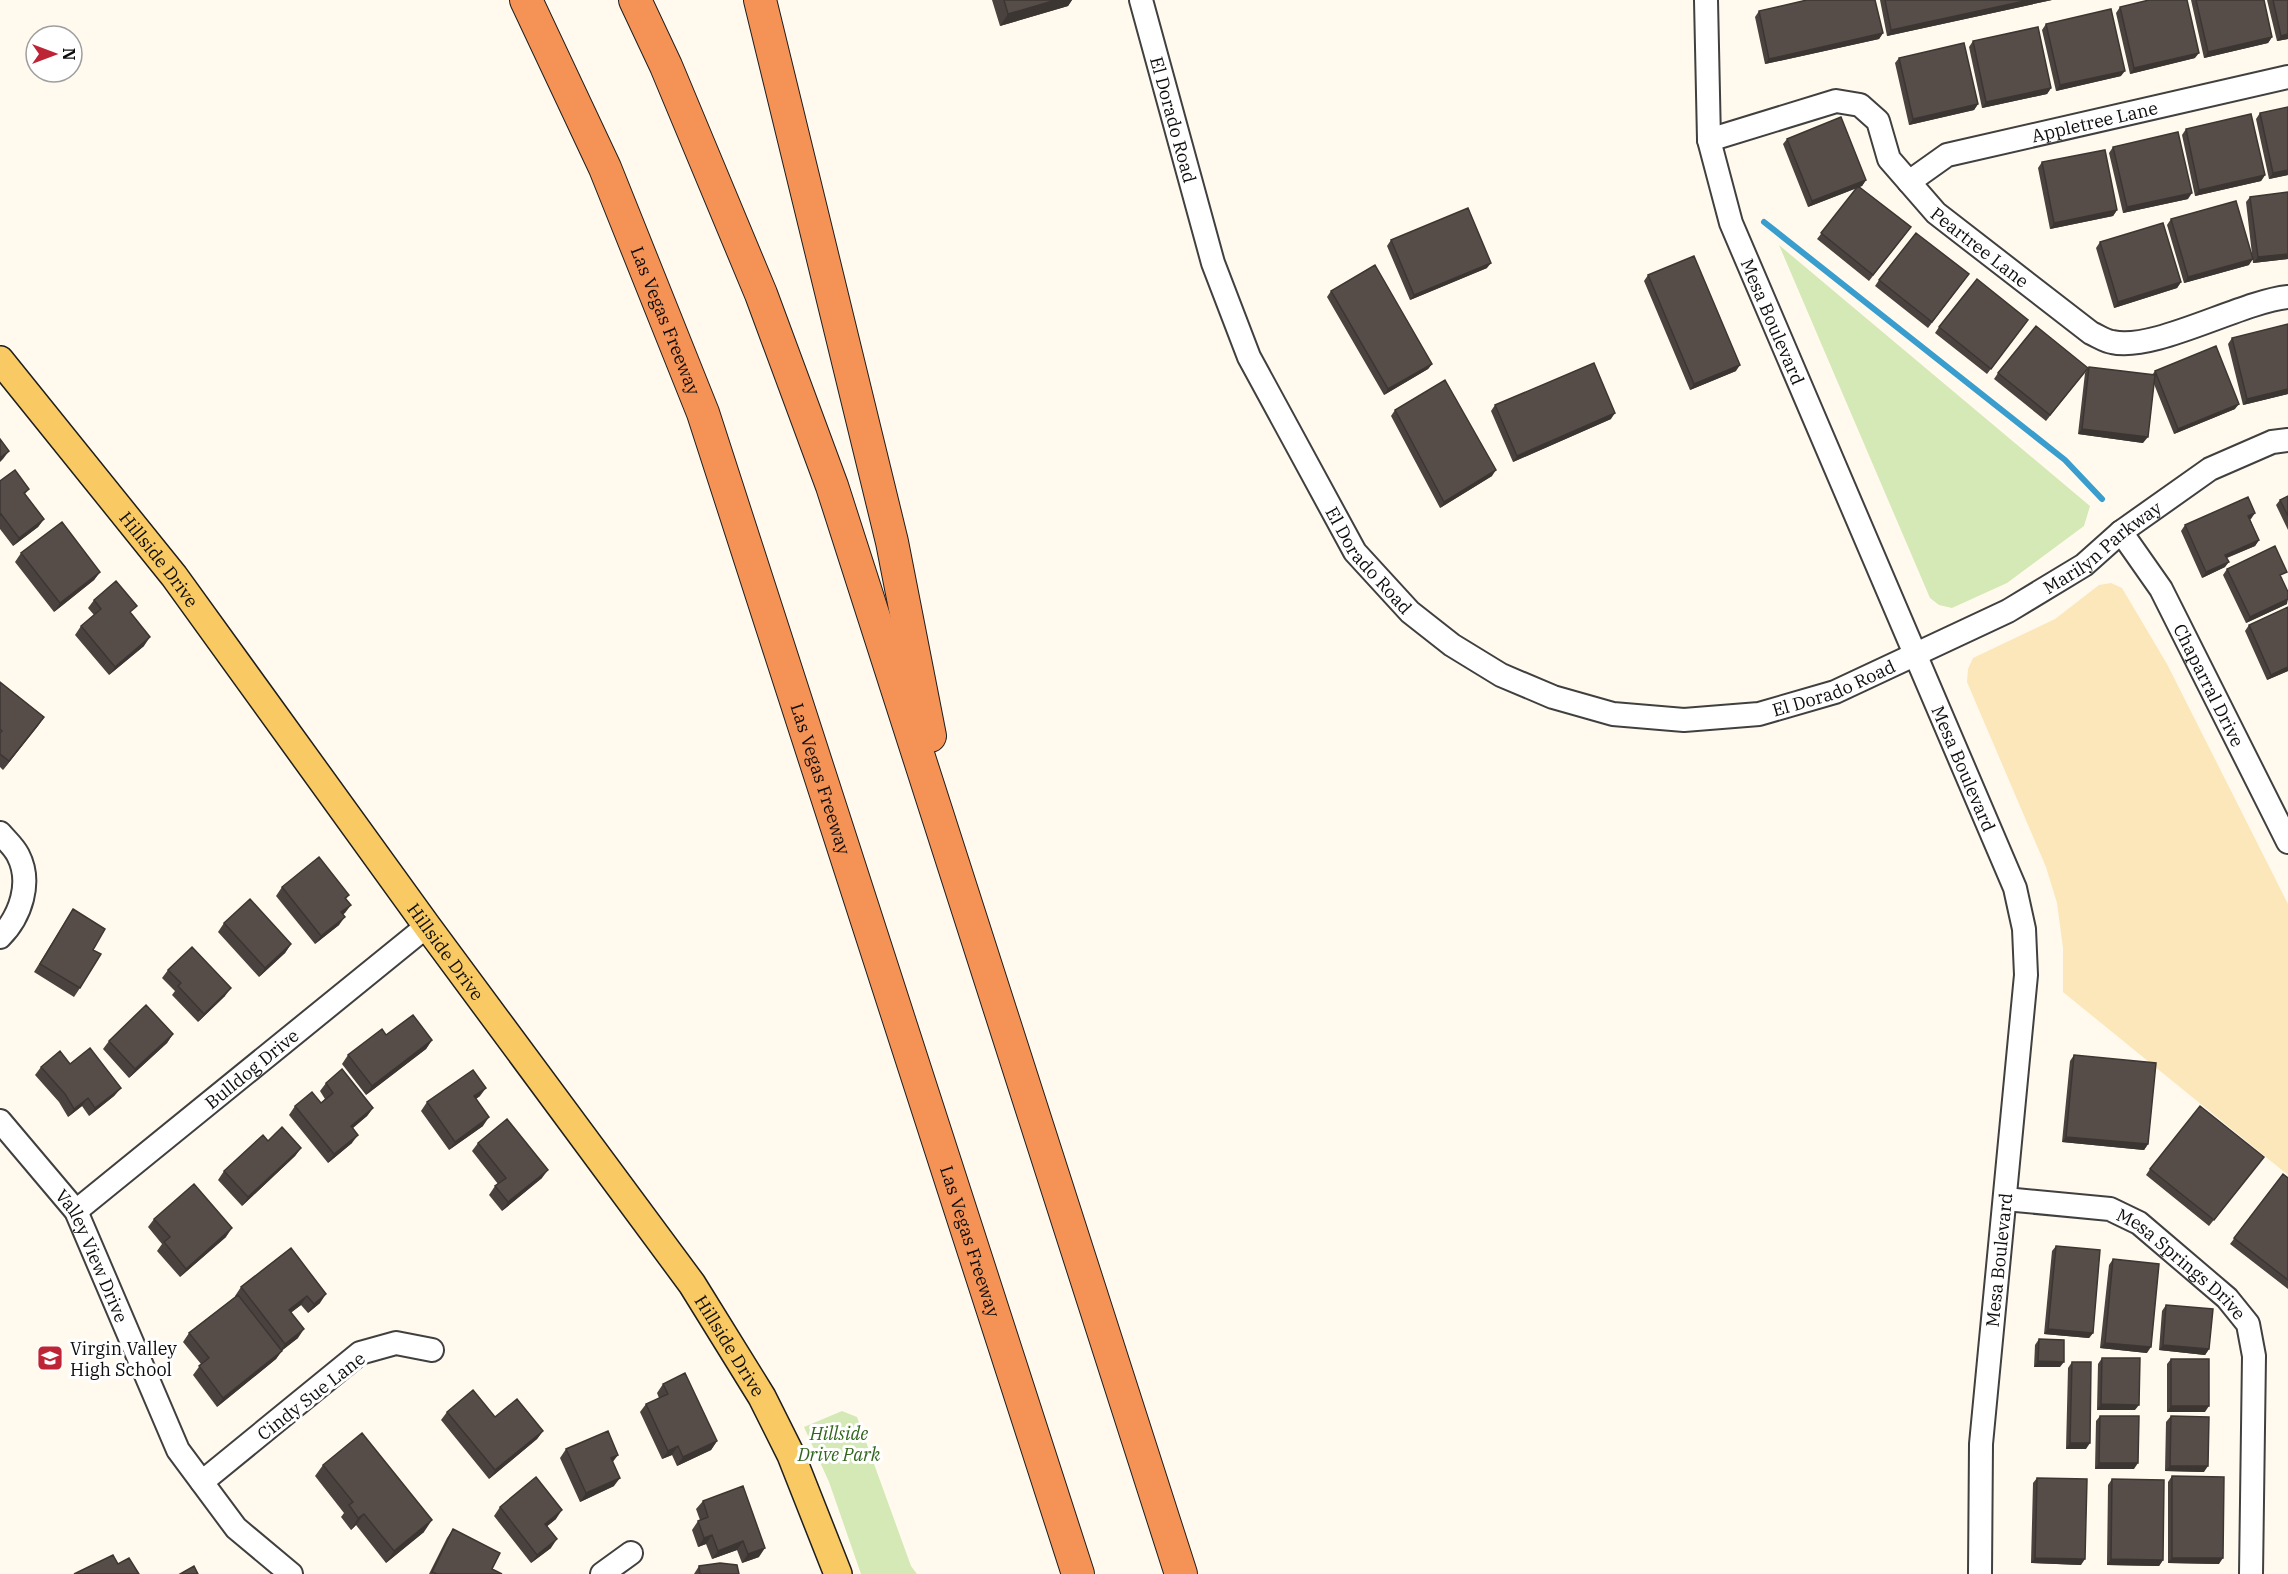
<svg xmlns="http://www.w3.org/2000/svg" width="2288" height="1574" font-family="'IBM Plex Serif',serif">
<rect width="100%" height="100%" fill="#fffaed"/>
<path fill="#d5e9b7" d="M1779 245 2090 506 2084 526 2007 583 1952 608 1939 605 1930 598Z
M842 1411 857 1417 911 1566 917 1574H861L829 1482 804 1427Z"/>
<path fill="#fbe7ba" d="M2111 583 2122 588 2167 664 2288 904V1175L2063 992V948L2057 903 2046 867 1967 682 1968 669 1973 658 2055 619 2099 585Z"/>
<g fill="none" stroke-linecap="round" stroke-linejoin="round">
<path stroke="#399dcd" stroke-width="6" d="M1764 222 2065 460 2102 499"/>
<defs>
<g id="minor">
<path id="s1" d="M1141 0 1213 263 1249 357 1355 552 1410 612 1452 645 1501 675 1553 697 1613 714 1684 720 1759 714 1835 692 2008 611 2084 565 2121 532 2210 469 2272 442 2288 440"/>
<path id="s2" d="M1706 0 1709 140 1731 223 2015 888 2024 929 2026 975 1981 1444 1980 1574"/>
<path id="s3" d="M1709 140 1836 101 1860 105 1878 121 1889 159 1936 213 2091 333C2098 336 2105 341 2112 342 2154 352 2240 302 2288 297"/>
<path id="s4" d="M1909 182 1947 155 2288 77"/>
<path id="s5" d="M2121 532 2161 589 2288 842"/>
<path d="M0 833C6 840 14 847 18 855 32 882 21 916 0 937"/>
<path id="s6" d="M0 1121 76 1211 178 1450 236 1528 291 1574"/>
<path id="s7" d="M2005 1199 2110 1209 2139 1223 2227 1298 2248 1324 2254 1356 2251 1574"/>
<path id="s8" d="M76 1211 427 926"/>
<path d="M202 1482 360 1353 396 1343 432 1350"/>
<path d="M602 1574 631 1553"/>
</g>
<g id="major">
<path id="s9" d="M0 360 174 576 427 926 692 1284 762 1397 791 1455 838 1574"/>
</g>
<g id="highway">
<path id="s10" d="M526 0 605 168 703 413 1078 1574"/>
<path d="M635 0 666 66 761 294 832 486 1181 1574"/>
<path d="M760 0 892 542 930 736"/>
</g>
</defs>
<use href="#minor" stroke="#404040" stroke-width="26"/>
<use href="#major" stroke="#1e1e1e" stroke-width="30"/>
<use href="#highway" stroke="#1e1e1e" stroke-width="34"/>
<use href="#minor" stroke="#fff" stroke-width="22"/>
<use href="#major" stroke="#f9c963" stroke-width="27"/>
<use href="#highway" stroke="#f59256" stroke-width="32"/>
</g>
<path fill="#4a423f" d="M992 0H1072L1068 6 1000 26Z
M1880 0H2052L1887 36Z
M2191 0H2264L2272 37 2268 43 2204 58Z
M2267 0H2288V39L2277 41Z
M2120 7 2195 58 2130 74 2116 13Z
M1759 11 1883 33 1879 39 1765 64 1755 17Z
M2046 24 2121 76 2056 91 2042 30Z
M1973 41 2051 88 2047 94 1982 108 1969 47Z
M1899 58 1978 104 1974 110 1909 125 1895 63Z
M2260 113 2288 175 2269 179 2256 119Z
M2186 129 2265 175 2261 181 2195 196 2182 135Z
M1787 139 1866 180 1862 186 1859 187 1911 227 1869 281 1817 239 1857 188 1808 207 1783 144Z
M2113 147 2188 199 2123 213 2109 153Z
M2042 162 2117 210 2113 216 2050 229 2038 168Z
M2250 197 2288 259 2253 263 2246 202Z
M2171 219 2249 265 2184 283 2167 225Z
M1391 240 1487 268 1410 300 1387 246Z
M2100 242 2181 282 2177 288 2114 308 2096 248Z
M1969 274 1928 328 1875 286 1879 280Z
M1648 275 1736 371 1690 390 1644 281Z
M1331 291 1432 364 1428 369 1384 395 1327 297Z
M2028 320 1987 374 1935 333 1939 327Z
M2232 338 2288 394 2243 405 2228 344Z
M2089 367 2152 375 2155 371 2235 409 2174 434 2154 384 2143 443 2078 434 2085 373Z
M2088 368 2046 421 1994 379 1998 373Z
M1495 405 1611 419 1513 462 1491 411Z
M1395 410 1492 476 1440 508 1391 416Z
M0 481 29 489 25 494 44 519 38 527 13 546 0 529Z
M2288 496V530L2276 505 2280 500Z
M2250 519 2259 540 2255 546 2227 558 2225 567 2202 578 2181 531 2185 525 2251 519Z
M21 553 100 572 94 580 54 612 15 562Z
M2227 569 2283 578H2282L2287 604 2246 623 2223 575Z
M94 600 132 614 144 646 109 675 75 635 81 626 94 615 88 608Z
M2249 625 2288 671 2267 680 2245 631Z
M0 682 44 717 3 770 0 767Z
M282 887 349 895 346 899 351 905 343 914 339 925 315 944 276 896Z
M73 909 93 950 80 988 74 997 34 972Z
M224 923 291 944 285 953 259 977 218 932Z
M168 970 225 996 198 1022 172 995 175 991 162 978Z
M173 1034 167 1043 129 1078 103 1049 109 1041Z
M386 1035 432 1040 426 1049 366 1095 342 1064 348 1055Z
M2074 1055 2148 1144 2144 1150 2062 1142 2070 1061Z
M70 1064 121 1088 114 1096 89 1116 82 1106 68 1117 59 1102 35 1075 41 1067Z
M326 1083 373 1108 367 1116 352 1128V1143L328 1163 289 1115 295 1106 321 1103 325 1099 320 1091Z
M480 1096 476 1099 483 1126 449 1150 421 1111 427 1102Z
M268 1141 301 1148 295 1156 242 1206 218 1180 224 1171Z
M478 1143 542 1178 502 1211 489 1195 495 1186 498 1184 472 1151Z
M2264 1157 2209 1226 2146 1175 2150 1169Z
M2283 1174 2288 1178V1289L2230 1244Z
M154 1219 226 1237 180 1277 157 1251 162 1244 148 1227Z
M2056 1246 2093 1333 2089 1338 2044 1334 2052 1251Z
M291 1248 320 1303 308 1313 301 1305 291 1312 298 1338 282 1350 276 1359 217 1407 193 1375 201 1364 183 1342 189 1333 235 1297V1296L241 1287Z
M2113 1259 2147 1353 2100 1348 2109 1265Z
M2166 1305 2209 1349 2205 1355 2159 1350 2162 1311Z
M2039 1339 2060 1367H2034L2035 1345Z
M2102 1358 2135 1410H2097L2098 1364Z
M2171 1359 2205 1412H2167V1364Z
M2072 1362 2086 1449H2066L2068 1368Z
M663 1384 717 1441 711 1450 677 1466 672 1455 662 1459 640 1412 646 1404 659 1398 657 1393Z
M447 1412 543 1431 537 1439 489 1479 441 1420Z
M2100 1416 2134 1469H2095L2096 1421Z
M2171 1416 2204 1472 2165 1471 2166 1422Z
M566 1449 613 1463 614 1486 580 1502 560 1458Z
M323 1465 424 1532 386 1563 356 1525 351 1530 341 1517 344 1513 315 1476Z
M2172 1476 2219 1564 2168 1563V1482Z
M2037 1478 2081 1565 2031 1563 2033 1483Z
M2112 1479 2163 1560 2159 1566 2107 1565 2108 1485Z
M703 1501 759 1557 742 1563 737 1550 712 1559 706 1544 698 1547 692 1530 698 1521 700 1520 696 1509Z
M500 1507 556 1519 547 1526 551 1548 531 1563 494 1516Z
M453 1529 492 1569 502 1574H429L447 1538Z
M699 1566 739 1574H694Z"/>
<path fill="#3c3633" d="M1056 0H1072L1068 6 1000 26 1008 14Z
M2029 0H2052L1887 36 1891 30Z
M1883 33 1879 39 1765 64 1769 59Z
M2288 34V39L2277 41 2281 36Z
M2272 37 2268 43 2204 58 2208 52Z
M2199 53 2195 58 2130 74 2134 68Z
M2125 71 2121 76 2056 91 2060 85Z
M2051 88 2047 94 1982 108 1986 102Z
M1978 104 1974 110 1909 125 1913 119Z
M2288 170V175L2269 179 2273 173Z
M2265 175 2261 181 2195 196 2199 190Z
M1866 180 1862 186 1808 207 1812 201Z
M2192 193 2188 199 2123 213 2127 207Z
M2117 210 2113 216 2050 229 2054 223Z
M2288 254V259L2253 263 2258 257Z
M2253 259 2249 265 2184 283 2188 277Z
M1491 263 1487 268 1410 300 1414 295Z
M2181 282 2177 288 2114 308 2118 302Z
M1432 364 1428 369 1384 395 1388 389Z
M1740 365 1736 371 1690 390 1694 384Z
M2288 389V394L2243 405 2247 399Z
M2239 404 2235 409 2174 434 2178 429Z
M1615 413 1611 419 1513 462 1517 456Z
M2082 429 2148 437 2143 443 2078 434Z
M9 451 3 459 0 462V458Z
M1496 470 1492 476 1440 508 1444 502Z
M2255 513 2251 519 2244 522 2248 516Z
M44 519 38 527 13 546 19 538Z
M2259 540 2255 546 2221 560 2225 555Z
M2229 562 2225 567 2202 578 2206 572Z
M100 572 94 580 54 612 60 603Z
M2288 599 2287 604 2246 623 2250 617Z
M150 637 144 646 109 675 115 667Z
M2288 667V671L2267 680 2271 675Z
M44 717 38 726 3 770 9 761Z
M351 905 345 913 335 921 341 912Z
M345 917 339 925 315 944 321 936Z
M291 944 285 953 259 977 265 968Z
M231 988 225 996 198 1022 204 1014Z
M173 1034 167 1043 129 1078 135 1069Z
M432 1040 426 1049 366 1095 372 1086Z
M121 1088 114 1096 89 1116 95 1108Z
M486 1088 480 1096 468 1104 474 1096Z
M88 1098 82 1106 68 1117 74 1109Z
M373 1108 367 1116 345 1135 351 1126Z
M489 1117 483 1126 449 1150 455 1142Z
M358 1135 352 1143 328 1163 334 1154Z
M2066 1137 2148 1144 2144 1150 2062 1142Z
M301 1148 295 1156 242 1206 248 1197Z
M548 1170 542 1178 502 1211 508 1202Z
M232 1228 226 1237 180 1277 186 1269Z
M326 1294 320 1303 308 1313 314 1304Z
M307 1296 301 1305 283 1319 289 1310Z
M304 1329 298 1338 279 1353 285 1344Z
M2048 1329 2093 1333 2089 1338 2044 1334Z
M2105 1343 2151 1347 2147 1353 2100 1348Z
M2163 1345 2209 1349 2205 1355 2159 1350Z
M282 1351 276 1359 217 1407 223 1398Z
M2038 1361 2064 1362 2060 1367H2034Z
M2101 1404 2139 1405 2135 1410H2097Z
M2171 1406H2209L2205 1412H2167Z
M543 1431 537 1439 489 1479 495 1470Z
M717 1441 711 1450 677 1466 683 1457Z
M2070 1443H2090L2086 1449H2066Z
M678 1446 672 1455 662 1459 668 1451Z
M618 1455 612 1463 611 1458Z
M2099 1463H2138L2134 1469H2095Z
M2170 1466H2208L2204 1472 2165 1471Z
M620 1478 614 1486 580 1502 586 1493Z
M562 1510 556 1519 539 1533 545 1524Z
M364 1514 356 1525 351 1530 358 1518Z
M432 1520 424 1532 386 1563 394 1551Z
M712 1535 706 1544 698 1547 704 1538Z
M557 1539 551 1548 531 1563 537 1555Z
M743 1541 737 1550 712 1559 718 1551Z
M765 1548 759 1557 742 1563 748 1554Z
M2035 1558 2085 1559 2081 1565 2031 1563Z
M2172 1558H2223L2219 1564 2168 1563Z
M2111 1559 2163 1560 2159 1566 2107 1565Z"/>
<path fill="#564d49" stroke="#3c3633" stroke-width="1.5" d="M1004 0H1056L1008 14Z
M1807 0H1875L1883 33 1769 59 1759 11Z
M1885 0H2029L1891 30Z
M2149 0H2187L2199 53 2134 68 2120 7Z
M2196 0H2264L2272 37 2208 52Z
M2273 0H2288V34L2281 36Z
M2111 9 2125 71 2060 85 2046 24Z
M2038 27 2051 88 1986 102 1973 41Z
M1964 43 1978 104 1913 119 1899 58Z
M2288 107V170L2273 173 2260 113Z
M2251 114 2265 175 2199 190 2186 129Z
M1841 117 1866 180 1812 201 1787 139Z
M2178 132 2192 193 2127 207 2113 147Z
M2105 150 2117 210 2054 223 2042 162Z
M1858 186 1911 227 1873 275 1821 233Z
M2288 192V254L2258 257 2250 197Z
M2236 201 2253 259 2188 277 2171 219Z
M1468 208 1491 263 1414 295 1391 240Z
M2163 223 2181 282 2118 302 2100 242Z
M1916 233 1969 274 1932 322 1879 280Z
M1694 256 1740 365 1694 384 1648 275Z
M1375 265 1432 364 1388 389 1331 291Z
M1977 279 2028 320 1991 369 1939 327Z
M2288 324V389L2247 399 2232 338Z
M2036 326 2088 368 2050 415 1998 373Z
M2216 346 2239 404 2178 429 2155 371Z
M1594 363 1615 413 1517 456 1495 405Z
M2089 367 2155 375 2148 437 2082 429Z
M1445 380 1496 470 1444 502 1395 410Z
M0 439 9 451 0 458Z
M15 470 29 489 24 493 44 519 19 538 1 514 0 515V481Z
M2288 496V516L2280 500Z
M2248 497 2255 513 2248 516 2259 540 2225 555 2229 562 2206 572 2185 525Z
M62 522 100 572 60 603 21 553Z
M2275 546 2287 572 2280 575 2288 592V599L2250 617 2227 569Z
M116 581 137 606 130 612 150 637 115 667 81 626 101 609 94 600Z
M2288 607V667L2271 675 2249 625Z
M0 682 44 717 9 761 0 754V733L2 731 0 729Z
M319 857 349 895 345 898 351 905 341 912 345 917 321 936 282 887Z
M250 899 291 944 265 968 224 923Z
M73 909 105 929 93 950 101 954 80 988 40 964Z
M192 947 231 988 204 1014 178 986 181 983 168 970Z
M146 1005 173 1034 135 1069 109 1041Z
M413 1015 432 1040 372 1086 348 1055 382 1029 386 1035Z
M90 1048 121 1088 95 1108 88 1098 74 1109 65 1094 41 1067 60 1051 70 1064Z
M2074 1055 2156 1063 2148 1144 2066 1137Z
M342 1069 373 1108 351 1126 358 1135 334 1154 295 1106 312 1092 321 1103 333 1093 326 1083Z
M473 1070 486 1088 474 1096 489 1117 455 1142 427 1102Z
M2200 1106 2264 1157 2214 1220 2150 1169Z
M507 1119 548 1170 508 1202 495 1186 506 1178 478 1143Z
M282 1127 301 1148 248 1197 224 1171 263 1135 268 1141Z
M2283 1174 2288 1178V1280L2234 1238Z
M194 1184 232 1228 186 1269 164 1242 170 1237 154 1219Z
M2056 1246 2100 1250 2093 1333 2048 1329Z
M291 1248 326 1294 314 1304 307 1296 289 1310 304 1329 285 1344 241 1287Z
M2113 1259 2159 1264 2151 1347 2105 1343Z
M238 1295 282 1351 223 1398 199 1366 209 1358 189 1333Z
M2166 1305 2213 1309 2209 1349 2163 1345Z
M2039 1339 2064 1340V1362L2038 1361Z
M2102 1358H2140L2139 1405 2101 1404Z
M2171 1359H2209V1406H2171Z
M2072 1362H2091L2090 1443H2070Z
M685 1373 717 1441 683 1457 678 1446 668 1451 646 1404 668 1394 663 1384Z
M473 1390 495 1417 517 1399 543 1431 495 1470 447 1412Z
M2100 1416H2139L2138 1463H2099Z
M2171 1416 2209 1417 2208 1466H2170Z
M608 1431 618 1455 611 1458 620 1478 586 1493 566 1449Z
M362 1433 432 1520 394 1551 364 1514 358 1518 349 1505 353 1502 323 1465Z
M2172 1476 2224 1477 2223 1558H2172Z
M536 1477 562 1510 545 1524 557 1539 537 1555 500 1507Z
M2037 1478 2087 1479 2085 1559 2035 1558Z
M2112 1479 2164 1480 2163 1560 2111 1559Z
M743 1486 765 1548 748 1554 743 1541 718 1551 712 1535 704 1538 698 1521 708 1517 703 1501Z
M453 1529 500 1553 492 1569 502 1574H437L432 1572Z
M113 1555 118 1564 129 1558 139 1574H74Z
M720 1563 737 1565 739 1574H700L699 1566Z
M194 1566 198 1574H180Z"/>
<defs>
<symbol id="school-square" viewBox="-11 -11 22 22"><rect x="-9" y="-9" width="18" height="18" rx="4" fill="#bd2537" stroke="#fff"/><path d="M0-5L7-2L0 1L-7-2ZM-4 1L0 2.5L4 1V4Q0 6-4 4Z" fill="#fff"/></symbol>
</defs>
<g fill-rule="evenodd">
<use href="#school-square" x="35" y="1343" width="30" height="30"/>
</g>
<g text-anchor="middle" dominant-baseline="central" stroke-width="6" stroke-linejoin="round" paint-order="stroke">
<g font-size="18" fill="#0d0d0d" stroke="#fff">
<text stroke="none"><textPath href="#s1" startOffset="124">El Dorado Road</textPath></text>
<text stroke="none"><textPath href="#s4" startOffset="198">Appletree Lane</textPath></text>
<text stroke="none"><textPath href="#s3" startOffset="348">Peartree Lane</textPath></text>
<text stroke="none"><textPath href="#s10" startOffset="350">Las Vegas Freeway</textPath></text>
<text stroke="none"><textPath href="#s2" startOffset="333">Mesa Boulevard</textPath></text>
<text stroke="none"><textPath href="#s1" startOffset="1437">Marilyn Parkway</textPath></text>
<text stroke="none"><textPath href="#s9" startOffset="255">Hillside Drive</textPath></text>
<text stroke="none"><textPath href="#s1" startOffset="610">El Dorado Road</textPath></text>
<text stroke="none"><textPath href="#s5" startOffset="177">Chaparral Drive</textPath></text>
<text stroke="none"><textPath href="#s1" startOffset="1132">El Dorado Road</textPath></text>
<text stroke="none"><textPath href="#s2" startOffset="819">Mesa Boulevard</textPath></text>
<text stroke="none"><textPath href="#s10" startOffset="834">Las Vegas Freeway</textPath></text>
<text stroke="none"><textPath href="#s9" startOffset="741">Hillside Drive</textPath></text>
<text stroke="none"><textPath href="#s8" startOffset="226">Bulldog Drive</textPath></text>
<text stroke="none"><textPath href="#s10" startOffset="1320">Las Vegas Freeway</textPath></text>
<text stroke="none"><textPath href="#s6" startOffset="165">Valley View Drive</textPath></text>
<text transform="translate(1999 1260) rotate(-84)">Mesa Boulevard</text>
<text stroke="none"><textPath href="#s7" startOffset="196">Mesa Springs Drive</textPath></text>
<text stroke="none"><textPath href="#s9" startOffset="1227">Hillside Drive</textPath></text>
<text transform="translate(311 1396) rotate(-38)">Cindy Sue Lane</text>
</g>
<g font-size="18" fill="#0d0d0d" stroke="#fff" text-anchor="start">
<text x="70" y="1348">Virgin Valley<tspan x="70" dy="21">High School</tspan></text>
</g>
<g font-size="18" font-style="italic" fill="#31651d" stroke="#fff">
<text x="839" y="1433">Hillside<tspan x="839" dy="21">Drive Park</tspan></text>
</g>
</g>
<g transform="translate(54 54) rotate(90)"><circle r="28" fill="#ffffff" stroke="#9e9e9e" stroke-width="1.5"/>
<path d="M0-4.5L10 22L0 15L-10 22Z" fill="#bd2537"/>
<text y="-9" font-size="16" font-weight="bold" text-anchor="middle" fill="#0d0d0d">N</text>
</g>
</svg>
